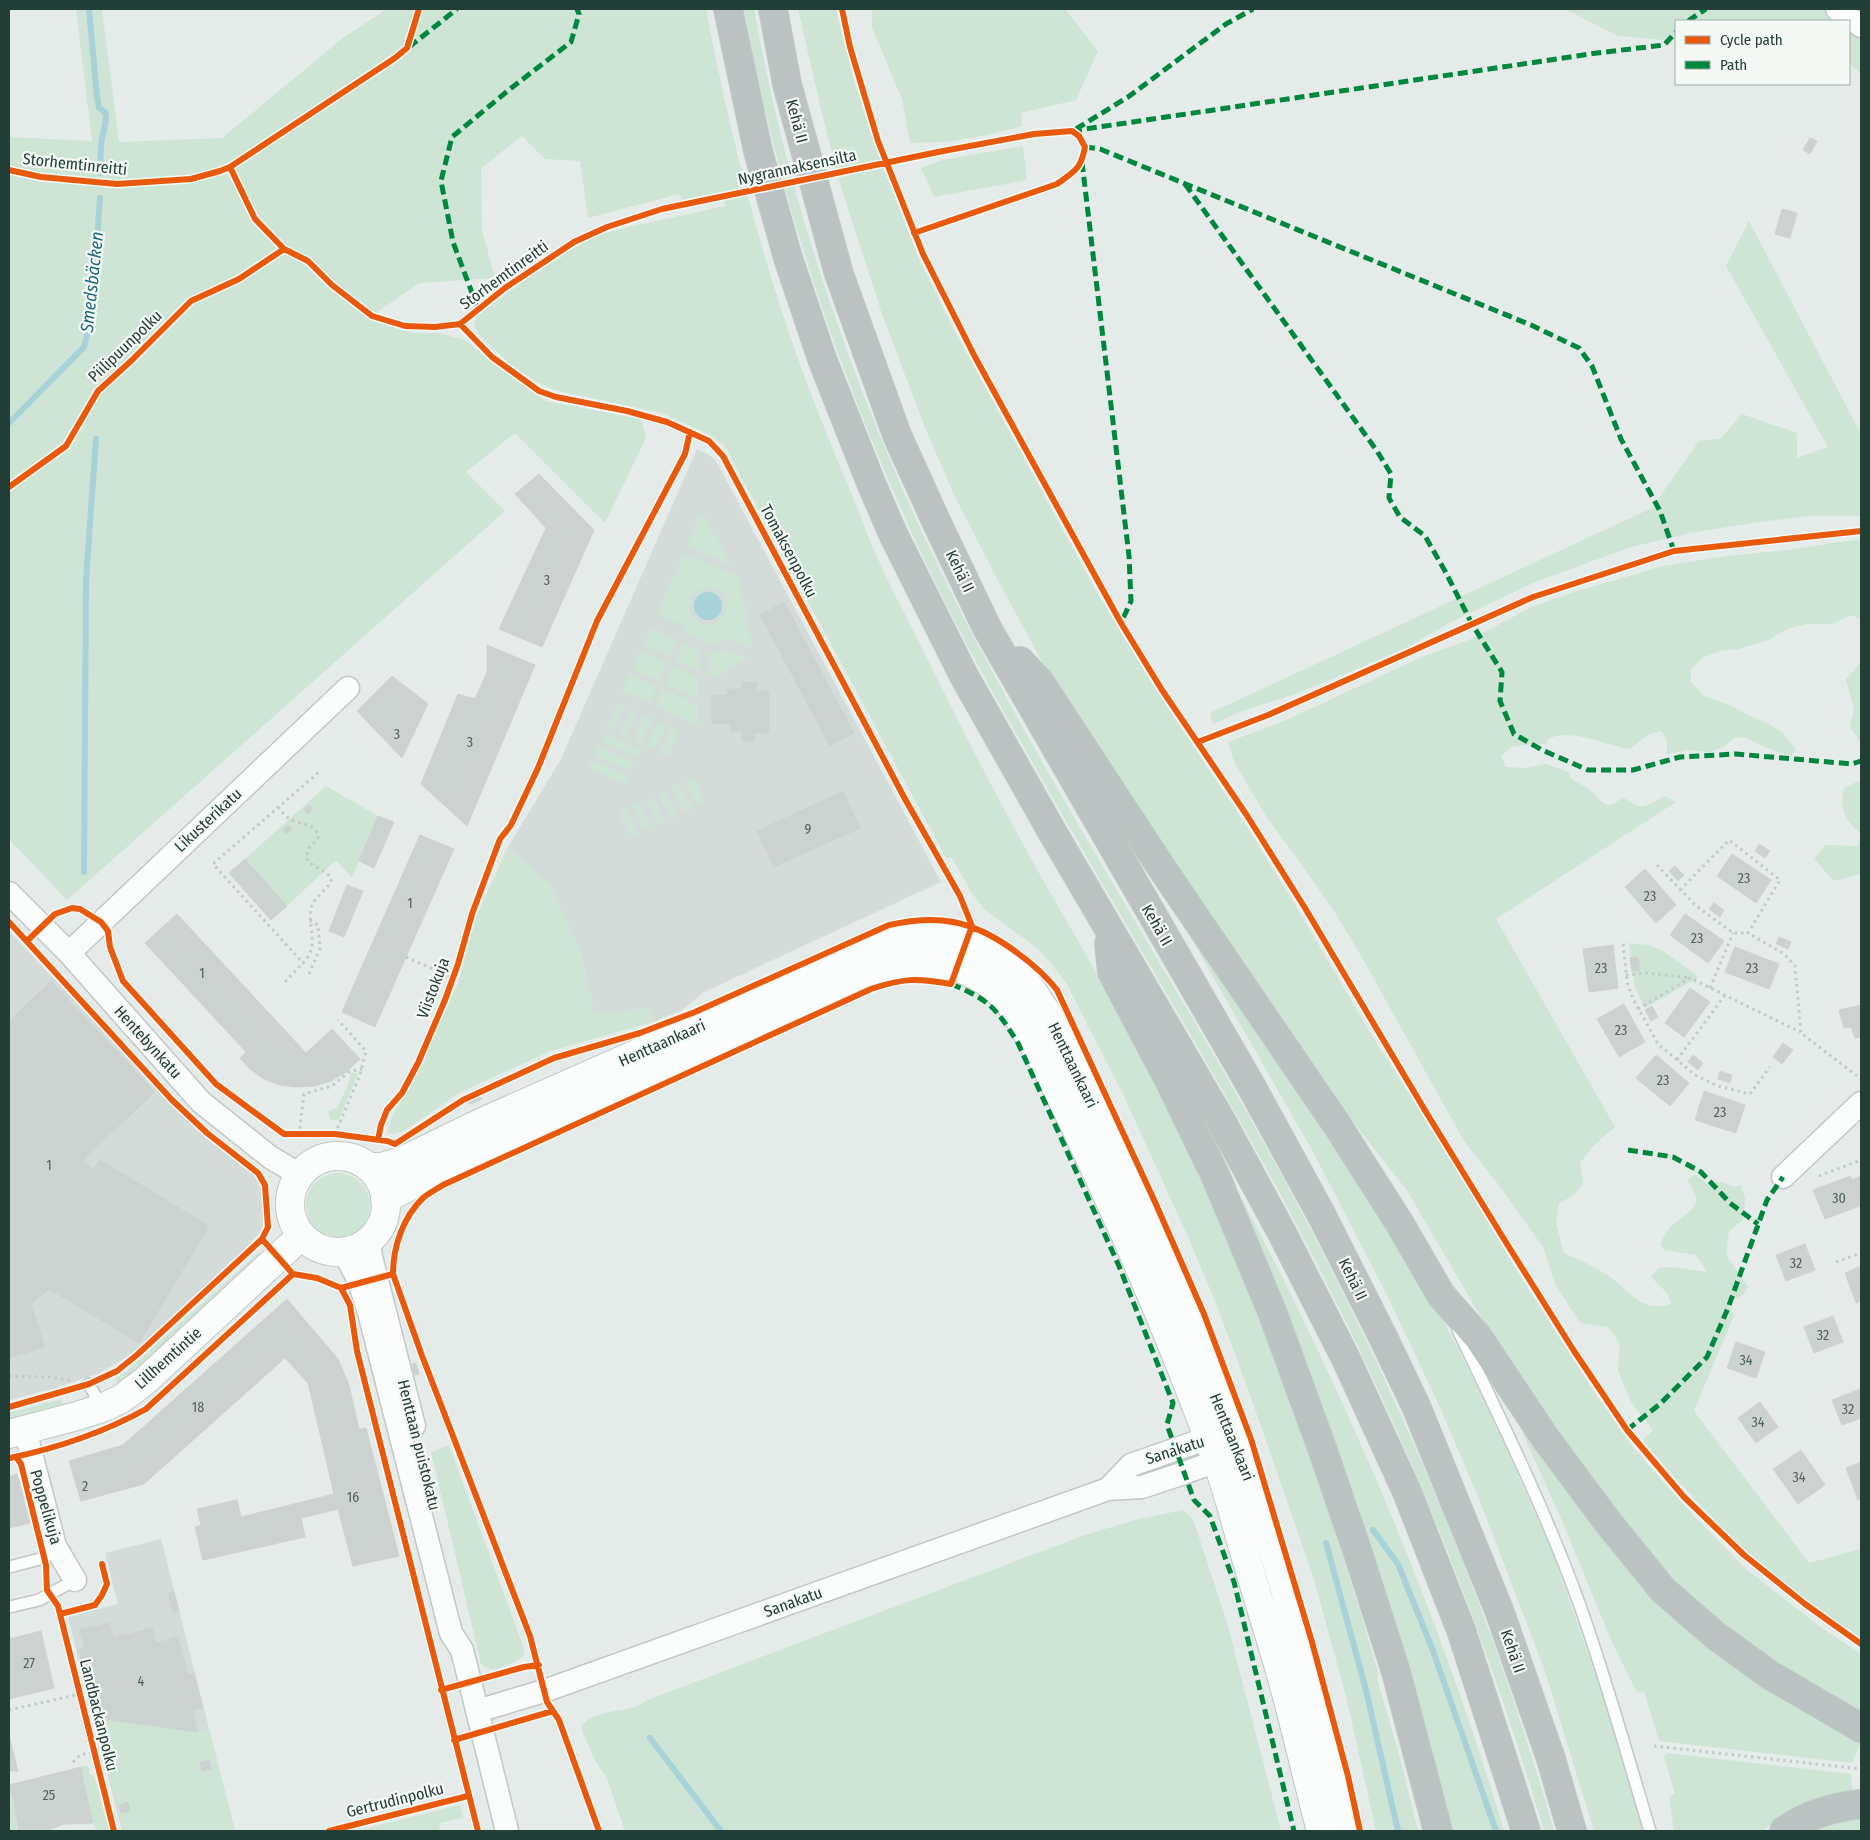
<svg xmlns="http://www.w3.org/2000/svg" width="1870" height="1840" font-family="'Fira Sans Condensed',sans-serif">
<rect width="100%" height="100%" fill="#e5ebe8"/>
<path fill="#d3dcd8" d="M697 449 709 455 716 461 941 882 704 992 682 1010 653 1022 654 1017 647 1008 594 1015 581 954 550 885 508 847 561 759Z
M9 931 193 1126 257 1177 262 1187 264 1222 262 1230 242 1252 134 1353 97 1374 52 1389 9 1400Z
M161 1539 235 1831H122L68 1617 118 1604 105 1553Z"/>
<path fill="#cee4d5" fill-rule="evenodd" d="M76 9H102L119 142 222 138 343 38 387 9H706C728 124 756 239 795 350 813 402 834 452 855 502 862 518 867 536 875 552 888 583 904 612 919 642 957 720 997 798 1040 875 1085 953 1131 1031 1171 1113 1259 1292 1322 1481 1378 1672L1377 1678 1400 1758 1418 1831H1376L1346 1696 1313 1576 1248 1389 1217 1306 1189 1239 1123 1094 1068 986 1052 964 1037 948 984 909 971 892 952 858H946L724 445 712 436 662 413 555 390 537 382 512 365 491 347 477 333 474 322 478 315 521 283 576 247 599 235 628 227 726 206 720 192 682 200 679 194 588 218 580 161 545 159 522 136 481 168 482 230 495 278 419 283 372 316 370 320 412 333H439L465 340 545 401 641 419 646 438 605 523 515 433 466 472 505 511 67 900 9 839V137L92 141Z
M744 9H754C796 246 884 475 1000 686 1094 860 1202 1026 1295 1200 1402 1401 1492 1612 1554 1831H1544C1475 1596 1379 1371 1260 1157 1187 1025 1108 896 1034 765 1001 707 968 649 938 588 849 405 780 209 744 9Z
M798 9H836L852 74 874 144 918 257 955 332 1014 440 1096 591 1152 684 1249 830 1303 918 1369 1031 1455 1167 1517 1271 1596 1395 1635 1450 1692 1514 1746 1569 1819 1626 1861 1654V1712L1780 1668 1708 1614 1651 1560 1565 1446 1481 1317 1406 1189 1342 1108 1229 945 1186 886 1049 674 1004 592 955 497 926 430 883 317 842 190 823 118Z
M872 9H1065L1098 51 1076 100 1021 113 1022 126 988 135 945 142 910 143 902 99 872 28Z
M1565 9H1837L1861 26V74L1849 63V21H1676V41L1618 36Z
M1023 146 1027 180 934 197 921 168 942 160Z
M1749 221 1861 434V516H1809L1752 523 1691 533 1631 547 1535 582 1451 622 1410 646 1342 675 1295 694 1242 711 1213 724 1210 713 1652 508 1699 441 1720 439 1742 414 1797 433V458L1828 447 1726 266Z
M700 515 705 516 731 565 687 546Z
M1861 539V619L1851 615 1832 624H1807L1787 629 1769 640 1738 649 1720 651 1702 658 1691 669V682L1704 696 1732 706 1748 715 1767 723 1783 733 1796 750 1791 756 1767 748 1744 737 1734 738 1722 748 1708 752 1687 750 1667 754V740L1661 731 1649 734 1630 749C1605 746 1571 727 1548 739L1547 744 1524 745 1511 747 1501 756 1506 767 1524 768 1546 764 1569 772 1570 778C1577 782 1585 786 1591 791 1604 803 1606 812 1623 797 1642 812 1645 807 1664 796L1676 802 1496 919 1615 1127 1593 1146 1580 1163 1583 1184 1576 1193 1559 1204 1556 1223 1564 1253C1580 1260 1595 1267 1610 1277 1632 1292 1640 1313 1671 1304L1667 1293 1651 1277 1659 1268 1673 1267 1707 1272 1696 1255 1664 1250 1660 1243C1663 1239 1665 1234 1668 1230 1684 1211 1710 1209 1687 1181L1695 1174 1707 1184 1722 1182 1734 1187 1741 1185 1745 1199 1743 1220 1729 1231 1726 1255 1748 1287 1744 1294 1727 1303 1734 1315 1694 1411 1809 1563 1861 1549V1639C1827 1616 1791 1592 1761 1565 1718 1526 1680 1484 1643 1440L1653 1430 1631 1402 1618 1371 1620 1344 1608 1327 1580 1323 1555 1284 1543 1247 1498 1184 1464 1141 1359 952 1332 908 1294 854 1268 819 1234 762 1228 742 1284 721 1424 656 1469 640 1534 606 1578 591 1663 566 1727 556 1787 550Z
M684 554 739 577 753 649 728 639 710 644 687 634 684 626 657 614ZM707 587C747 592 715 644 694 617 684 604 694 590 707 587Z
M650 628 677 640 670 657 643 645Z
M683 643 699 650V670L676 660Z
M727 649 746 657 717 678 708 674 709 654Z
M640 651 667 664 659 681 633 669Z
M1861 662V741L1859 740 1850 727 1854 709 1846 679Z
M673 666 698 678V698L665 684Z
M630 675 657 686 649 703 622 691Z
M663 689 698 705V726L656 706Z
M617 704 625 707 614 731 606 728Z
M631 710 638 713 627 737 620 734Z
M644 716 652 719 641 743 634 740Z
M658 722 666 725 655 749 647 746Z
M671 728 679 731 668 756 660 752Z
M604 733 641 749 637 757 601 741Z
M598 747 635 763 631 771 595 755Z
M592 760 628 776 625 784 588 767Z
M693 778 705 802 698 806 685 782Z
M1859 781H1861V874L1834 881 1814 859 1825 845 1858 846 1861 834C1845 820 1839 810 1844 788Z
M679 784 692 808 684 812 672 788Z
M326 786 378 816 352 878 336 860 287 906 245 859Z
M666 791 678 815 671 819 658 795Z
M653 797 665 821 658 824 645 801Z
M639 803 652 826 644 830 632 806Z
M626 809 638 833 631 837 619 813Z
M508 847 550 885 581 954 594 1015 647 1008 652 1010 654 1017 653 1022 550 1051 459 1093 404 1131 393 1134 387 1133 393 1114 414 1080 459 981 475 919Z
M1179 917 1318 1115 1436 1307 1465 1362 1496 1425 1553 1554 1604 1699 1643 1831H1594L1545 1671 1479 1499 1438 1403 1386 1293 1312 1150Z
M1629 943 1647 945 1660 949 1699 977 1645 1008 1635 988Z
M351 1072 358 1074 339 1119 331 1121 328 1111 337 1108 347 1087Z
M306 1205a32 32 0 1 1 64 0a32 32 0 1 1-64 0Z
M1239 1199 1244 1203C1350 1404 1439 1613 1504 1831H1449Z
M259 1252 263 1257 134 1373 118 1384 115 1379 128 1370Z
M61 1399 63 1406 9 1420V1413Z
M1523 1429 1584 1512 1824 1720 1861 1742 1852 1763 1659 1741 1644 1691 1637 1693 1612 1642 1560 1516 1522 1432Z
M449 1445 523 1646C524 1649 525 1651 524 1654 522 1661 499 1669 492 1669 487 1669 484 1667 481 1664L431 1452Z
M1183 1510 1193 1519 1226 1619 1281 1831H625L607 1778 596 1762 582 1731 581 1726C598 1706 631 1715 645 1701L1085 1535 1139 1519Z
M104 1719 197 1732 209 1729 235 1831H124L96 1721Z
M1667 1753 1851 1774 1852 1791 1834 1794 1805 1804 1780 1817 1762 1831H1674L1669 1796 1675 1794 1664 1757Z
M86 1766 89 1767 90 1775H94L109 1831H98L93 1823 84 1785 81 1767Z
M9 1789 14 1802 19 1831H9L10 1809 9 1808Z
M460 1805 463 1818 439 1823 440 1831H364V1829Z
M1861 1816V1831H1806L1827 1822Z"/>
<path fill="#a7d2d8" d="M694 606a14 14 0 1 1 28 0a14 14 0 1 1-28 0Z"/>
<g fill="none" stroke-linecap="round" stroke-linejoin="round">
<path stroke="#a7d2d8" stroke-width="6" d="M89 9 97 97 99 108 105 112C108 123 103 129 102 139 100 150 101 162 100 173
M9 423 84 347 92 316 100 198
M84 872 86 580 96 439
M1373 1530 1398 1564 1432 1648 1496 1831
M1326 1543 1366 1690 1398 1831
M650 1738 721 1831"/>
</g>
<path fill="#ccd2cf" stroke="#ced3d1" d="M1810 138 1817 141 1810 154 1803 150Z
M1782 209 1797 213 1790 238 1775 234Z
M539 474 594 530 542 647 499 629 546 528 515 494Z
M784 602 854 733 830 746 760 615Z
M487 645 535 665 467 826 421 784 458 694 475 699 487 672Z
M392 676 428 704 402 758 357 711Z
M742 682H757V691H769V733H754V741H742V731H730V724H712V695H727V689H742Z
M843 791 860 828 774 867 757 831Z
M309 805 313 809 308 814 304 810Z
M378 816 394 822 374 868 359 861Z
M288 825 292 830 287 834 283 830Z
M420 835 454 849 375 1027 342 1012Z
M1759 844 1770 851 1765 858 1755 851Z
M1732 854 1771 880 1756 903 1717 876Z
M245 859 287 906 271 920 229 873Z
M1675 866 1684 875 1678 881 1669 871Z
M1645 869 1676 905 1656 923 1625 887Z
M347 885 363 891 344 937 329 931Z
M1714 903 1724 910 1720 917 1709 909Z
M177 914 306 1053 332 1029 360 1059 346 1072 331 1081 314 1086 297 1087 280 1085 264 1079 250 1069 240 1058 246 1052 145 943Z
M1685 914 1724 941 1708 963 1670 935Z
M1779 937 1791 942 1788 949 1776 944Z
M1613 945 1618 988 1589 992 1583 949Z
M1735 947 1779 964 1769 989 1725 972Z
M1638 957 1640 970 1632 971 1630 958Z
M51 981 155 1092 84 1159 93 1170 100 1160 209 1226 139 1343 49 1289 31 1304 45 1347 9 1358V1021Z
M1690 988 1710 1002 1684 1037 1665 1023Z
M1624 1004 1645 1042 1619 1057 1597 1019Z
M1861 1005V1037L1855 1038 1851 1027 1844 1028 1839 1010Z
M1652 1006 1658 1017 1651 1021 1645 1010Z
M1783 1043 1793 1050 1782 1064 1773 1057Z
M1656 1055 1689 1083 1670 1106 1636 1078Z
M1693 1055 1703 1063 1698 1070 1688 1062Z
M1720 1071 1732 1075 1730 1083 1718 1079Z
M1704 1091 1745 1105 1736 1133 1695 1120Z
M480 1095 482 1099 470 1104 468 1100Z
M1850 1176 1852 1180 1861 1176V1209L1860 1206 1825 1219 1813 1190Z
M1805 1244 1815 1270 1786 1281 1776 1255Z
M1861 1266V1301L1856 1303 1845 1273Z
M287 1299 338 1359 349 1385 359 1429 321 1438 308 1383 285 1358 144 1484 81 1501 69 1461 123 1445Z
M1833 1316 1843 1342 1814 1353 1804 1327Z
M1736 1342 1765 1352 1756 1378 1727 1368Z
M416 1363 419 1374 415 1375 412 1364Z
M1860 1389 1861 1418 1842 1425 1832 1400Z
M1760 1402 1778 1427 1756 1443 1738 1418Z
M366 1428 399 1556 353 1566 338 1509 301 1518 305 1537 203 1560 195 1527 201 1525 197 1509 237 1500 241 1517 334 1494 321 1438Z
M1801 1450 1825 1485 1798 1504 1773 1469Z
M1861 1462V1499L1858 1500 1846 1468Z
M17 1474 30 1523 9 1528V1477Z
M174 1591 179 1611 173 1613 168 1593Z
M109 1623 113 1638 152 1628 156 1643 178 1637 188 1675 194 1673 203 1708 192 1711 197 1732 104 1719 96 1686 88 1689 78 1650 85 1648 80 1630Z
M41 1631 54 1688 9 1699V1639Z
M9 1735 18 1771H9Z
M209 1760 211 1769 202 1771 200 1762Z
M81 1767 84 1785 93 1823 64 1824 46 1831H19L14 1802 9 1785Z
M128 1802 130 1811 121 1813 119 1805Z"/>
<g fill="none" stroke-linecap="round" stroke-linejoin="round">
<defs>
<path id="lane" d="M1458 1330C1501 1420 1545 1509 1579 1603 1606 1678 1627 1755 1650 1831
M89 1384 102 1408
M9 1567 44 1558 55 1546
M9 1607 39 1600 75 1580"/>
<path id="street" d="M1837 9 1861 26
M9 893 69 953 201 1102 270 1157 300 1175
M69 953 348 688
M1783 1177 1861 1103
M369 1241 371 1257 414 1426
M342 1252C358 1272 364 1296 371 1320L451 1633 462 1650 507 1831
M25 1430 55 1546 75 1580
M1108 1489 1131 1465 1208 1438 1224 1440
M477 1711 544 1691 1108 1489 1142 1487 1184 1473 1217 1461 1227 1448"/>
<path id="secondary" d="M290 1204a48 48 0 1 1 96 0a48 48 0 1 1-96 0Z
M368 1167H382L404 1160 480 1123 702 1025 884 942 909 936H935L967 941 998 958 1017 972 1033 992 1047 1013 1107 1133 1177 1291 1213 1389 1247 1475 1267 1531 1284 1586 1305 1662 1347 1831
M385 1199 450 1165 884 967C928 958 971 962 1003 996 1015 1009 1023 1025 1031 1040 1051 1076 1069 1113 1086 1150 1134 1251 1178 1354 1216 1459 1228 1491 1236 1525 1246 1558 1257 1596 1269 1633 1280 1671 1295 1724 1307 1778 1321 1831
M9 1434 77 1416 102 1408 121 1399 145 1381 301 1236"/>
<path id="highway" d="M728 9 758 151 788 258 822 359 871 483 894 536 964 676 1054 835 1218 1115 1282 1233 1346 1359 1407 1492 1461 1630 1526 1831
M773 9 787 84 839 274 897 435 936 521 987 628 1250 1084 1321 1214 1383 1337 1416 1406 1499 1610 1551 1759 1572 1831
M1020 661 1039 681 1163 870 1337 1125 1400 1224 1441 1295 1478 1337 1546 1439 1607 1521 1663 1590 1716 1636 1770 1675 1861 1728
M1109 944 1112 972 1169 1080 1216 1177 1273 1314 1323 1451 1357 1550 1396 1672 1438 1831
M1784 1831C1806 1815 1834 1807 1861 1804"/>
</defs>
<use href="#lane" stroke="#c2c8c5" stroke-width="14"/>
<use href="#street" stroke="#c2c8c5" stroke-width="25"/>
<use href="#secondary" stroke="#c1c8c5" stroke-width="30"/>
<use href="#highway" stroke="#c1cac7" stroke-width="30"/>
<path stroke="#c2cac7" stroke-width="3" stroke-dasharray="2.5 4" stroke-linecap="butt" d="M278 807C281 811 285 816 290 819 299 825 318 823 318 838L309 848 306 857C310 868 331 871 331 880 331 886 315 897 312 905 307 920 316 938 310 953 309 956 305 960 303 963L213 864 319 772
M1657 865 1695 905 1733 933H1748
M1680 890 1729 840 1780 880 1748 933 1784 954 1795 966 1801 1033 1861 1079
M1623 944 1627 982 1633 999 1658 1044 1695 1075 1718 1086 1750 1094 1770 1067
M406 957 453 978
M309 974 320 948 318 925 310 921
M1626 975 1647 973 1690 978
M285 982 303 963
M1710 988 1733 933
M1638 1009 1690 978 1800 1032
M1677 1060 1725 995
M335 1134 360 1075 366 1051 338 1020
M299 1135 304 1094 332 1086 350 1071 362 1069
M1819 1176 1861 1160
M1836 1262 1861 1253
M9 1376 49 1377 73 1381
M9 1710 80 1694
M1654 1746 1861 1769
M73 1762 80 1755 94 1752
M359 1824 361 1831"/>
<use href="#lane" stroke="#fbfcfc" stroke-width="11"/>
<use href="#street" stroke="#fbfcfc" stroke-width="22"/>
<use href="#secondary" stroke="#fbfcfc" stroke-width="28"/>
<use href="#highway" stroke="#bac3c1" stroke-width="28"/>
<path stroke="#00873e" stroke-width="5" stroke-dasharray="10 5" stroke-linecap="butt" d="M1688 21 1706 9
M409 47 457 9
M1076 129 1128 97 1226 24 1253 9
M1072 131 1597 53 1664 45 1676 32
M1085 147 1100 149 1531 325 1579 348 1592 366 1621 439 1660 511 1674 551
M1082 162 1129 556 1131 601 1121 623
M1185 184 1377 451 1391 474 1389 498 1400 517 1425 536 1445 571 1472 624 1502 672 1500 701 1514 734 1542 750 1588 770H1633L1680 757 1736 754 1852 764 1861 761
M478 309 453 242 441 181 452 137 510 89 571 42 579 14 577 9
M951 984C990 1000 996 1008 1018 1043L1119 1266 1173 1403 1167 1425 1194 1500 1210 1516 1234 1582 1294 1831
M1628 1150 1673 1157 1701 1172 1730 1203 1758 1224
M1627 1430 1660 1404 1707 1357 1728 1308 1767 1200 1783 1177"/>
<defs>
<path id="cycleway" d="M842 9 850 47 878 141 923 254 975 357 1121 623 1162 690 1246 814 1305 908 1426 1112 1507 1244 1574 1351 1627 1430 1684 1497 1744 1555 1805 1604 1861 1644
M230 167 255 219 284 249 308 261 332 285 372 316 405 326 435 327 460 324 505 288 574 242 607 227 662 209 938 152 1034 134 1072 131 1079 136 1085 147C1081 169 1075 171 1057 184L914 233
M9 170 41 177 117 184 191 179 220 171 230 167 395 58 407 48 419 9
M9 487 66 446 98 391 131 361 191 301 239 279 284 249
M1198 742 1268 715 1533 597 1674 551 1861 531
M9 922 172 1100 207 1133 258 1173 265 1185 268 1227 262 1239 138 1354 117 1371 89 1384 9 1407
M27 941 55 914 72 908 80 909 101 922 108 931 110 947 123 981 216 1084 284 1134H335L387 1141 395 1144 463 1100 554 1058 640 1033 695 1012 889 925C938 914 971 920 1012 949 1029 961 1044 973 1057 990L1155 1202 1204 1314 1251 1439 1312 1642 1348 1776 1360 1831
M378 1140 381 1125 387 1110 402 1093 418 1063 445 1000 458 964 472 914 500 839 511 825 538 768 597 621 685 454 690 432
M262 1239 293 1274 317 1278 341 1288 393 1274 421 1353 530 1636 547 1702 559 1720 599 1831
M393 1274C393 1247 403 1217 423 1198 429 1193 437 1189 443 1185L871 989C904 978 916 978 951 984L972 926 960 896 905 799 723 456 709 441 667 422 627 411 556 397 539 391 492 357 460 324
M341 1288 350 1305 357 1351 478 1831
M16 1457 21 1464 46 1565 47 1590 58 1606 114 1831
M10 1458C57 1448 103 1433 146 1409L293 1274
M60 1614 95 1605 102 1595 107 1584 102 1564
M441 1690 524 1667 539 1665
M454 1740 553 1711
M329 1831 468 1796"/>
</defs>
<use href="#cycleway" stroke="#f4f9f6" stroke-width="9"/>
<use href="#cycleway" stroke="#e8590c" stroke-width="6"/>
</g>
<g text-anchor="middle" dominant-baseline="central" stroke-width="4.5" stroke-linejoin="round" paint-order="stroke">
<g font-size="14" fill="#4e645e">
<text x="547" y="580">3</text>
<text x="397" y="734">3</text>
<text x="470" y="742">3</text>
<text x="808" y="829">9</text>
<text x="1744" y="878">23</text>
<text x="1650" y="896">23</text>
<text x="410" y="903">1</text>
<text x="1697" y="938">23</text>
<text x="1601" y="968">23</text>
<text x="1752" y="968">23</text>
<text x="202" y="973">1</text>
<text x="1621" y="1030">23</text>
<text x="1663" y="1080">23</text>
<text x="1720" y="1112">23</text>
<text x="49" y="1165">1</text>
<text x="1839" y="1198">30</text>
<text x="1796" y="1263">32</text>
<text x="1823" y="1335">32</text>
<text x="1746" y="1360">34</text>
<text x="198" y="1407">18</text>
<text x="1848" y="1409">32</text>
<text x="1758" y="1422">34</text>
<text x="1799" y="1477">34</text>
<text x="85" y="1486">2</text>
<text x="353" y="1497">16</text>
<text x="29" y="1663">27</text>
<text x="141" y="1681">4</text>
<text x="49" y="1795">25</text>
</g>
<g font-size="16" fill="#233e37" stroke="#f4f9f6">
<text transform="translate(797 121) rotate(75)">Kehä II</text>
<text transform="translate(75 164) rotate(6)">Storhemtinreitti</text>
<text transform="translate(797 167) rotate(-12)">Nygrannaksensilta</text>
<text transform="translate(504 275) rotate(-36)">Storhemtinreitti</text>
<text transform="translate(125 346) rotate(-44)">Piilipuunpolku</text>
<text transform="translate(789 551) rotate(62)">Tomaksenpolku</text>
<text transform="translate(960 571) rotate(64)">Kehä II</text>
<text transform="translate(208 820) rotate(-43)">Likusterikatu</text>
<text transform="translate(1157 925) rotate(60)">Kehä II</text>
<text transform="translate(433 988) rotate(-69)">Viistokuja</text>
<text transform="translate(148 1042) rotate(48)">Hentebynkatu</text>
<text transform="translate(662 1043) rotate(-24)">Henttaankaari</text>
<text transform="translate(1073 1065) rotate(64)">Henttaankaari</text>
<text transform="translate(1353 1279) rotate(64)">Kehä II</text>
<text transform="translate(168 1358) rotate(-42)">Lillhemtintie</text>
<text transform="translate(1232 1437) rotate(68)">Henttaankaari</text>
<text transform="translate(419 1445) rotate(76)">Henttaan puistokatu</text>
<text transform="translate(1175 1450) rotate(-18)">Sanakatu</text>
<text transform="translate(46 1507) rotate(74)">Poppelikuja</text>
<text transform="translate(793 1602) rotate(-20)">Sanakatu</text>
<text transform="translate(1513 1651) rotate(71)">Kehä II</text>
<text transform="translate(99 1715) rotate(76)">Landbackanpolku</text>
<text transform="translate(395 1800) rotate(-14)">Gertrudinpolku</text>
</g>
<g font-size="18" font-style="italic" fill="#1d6b7a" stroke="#f4f9f6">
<text transform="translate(92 282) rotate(-84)">Smedsbäcken</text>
</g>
</g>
<rect width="1870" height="1840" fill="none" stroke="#233e37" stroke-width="20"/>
<rect x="1675" y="20" width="175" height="65" fill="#f4f9f6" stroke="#a0aeaa"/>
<rect x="1685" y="36" width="25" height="8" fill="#e8590c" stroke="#a0aeaa"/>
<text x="1720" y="45" font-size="15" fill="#233e37">Cycle path</text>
<rect x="1685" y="61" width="25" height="8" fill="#00873e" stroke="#a0aeaa"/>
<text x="1720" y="70" font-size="15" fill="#233e37">Path</text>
</svg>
